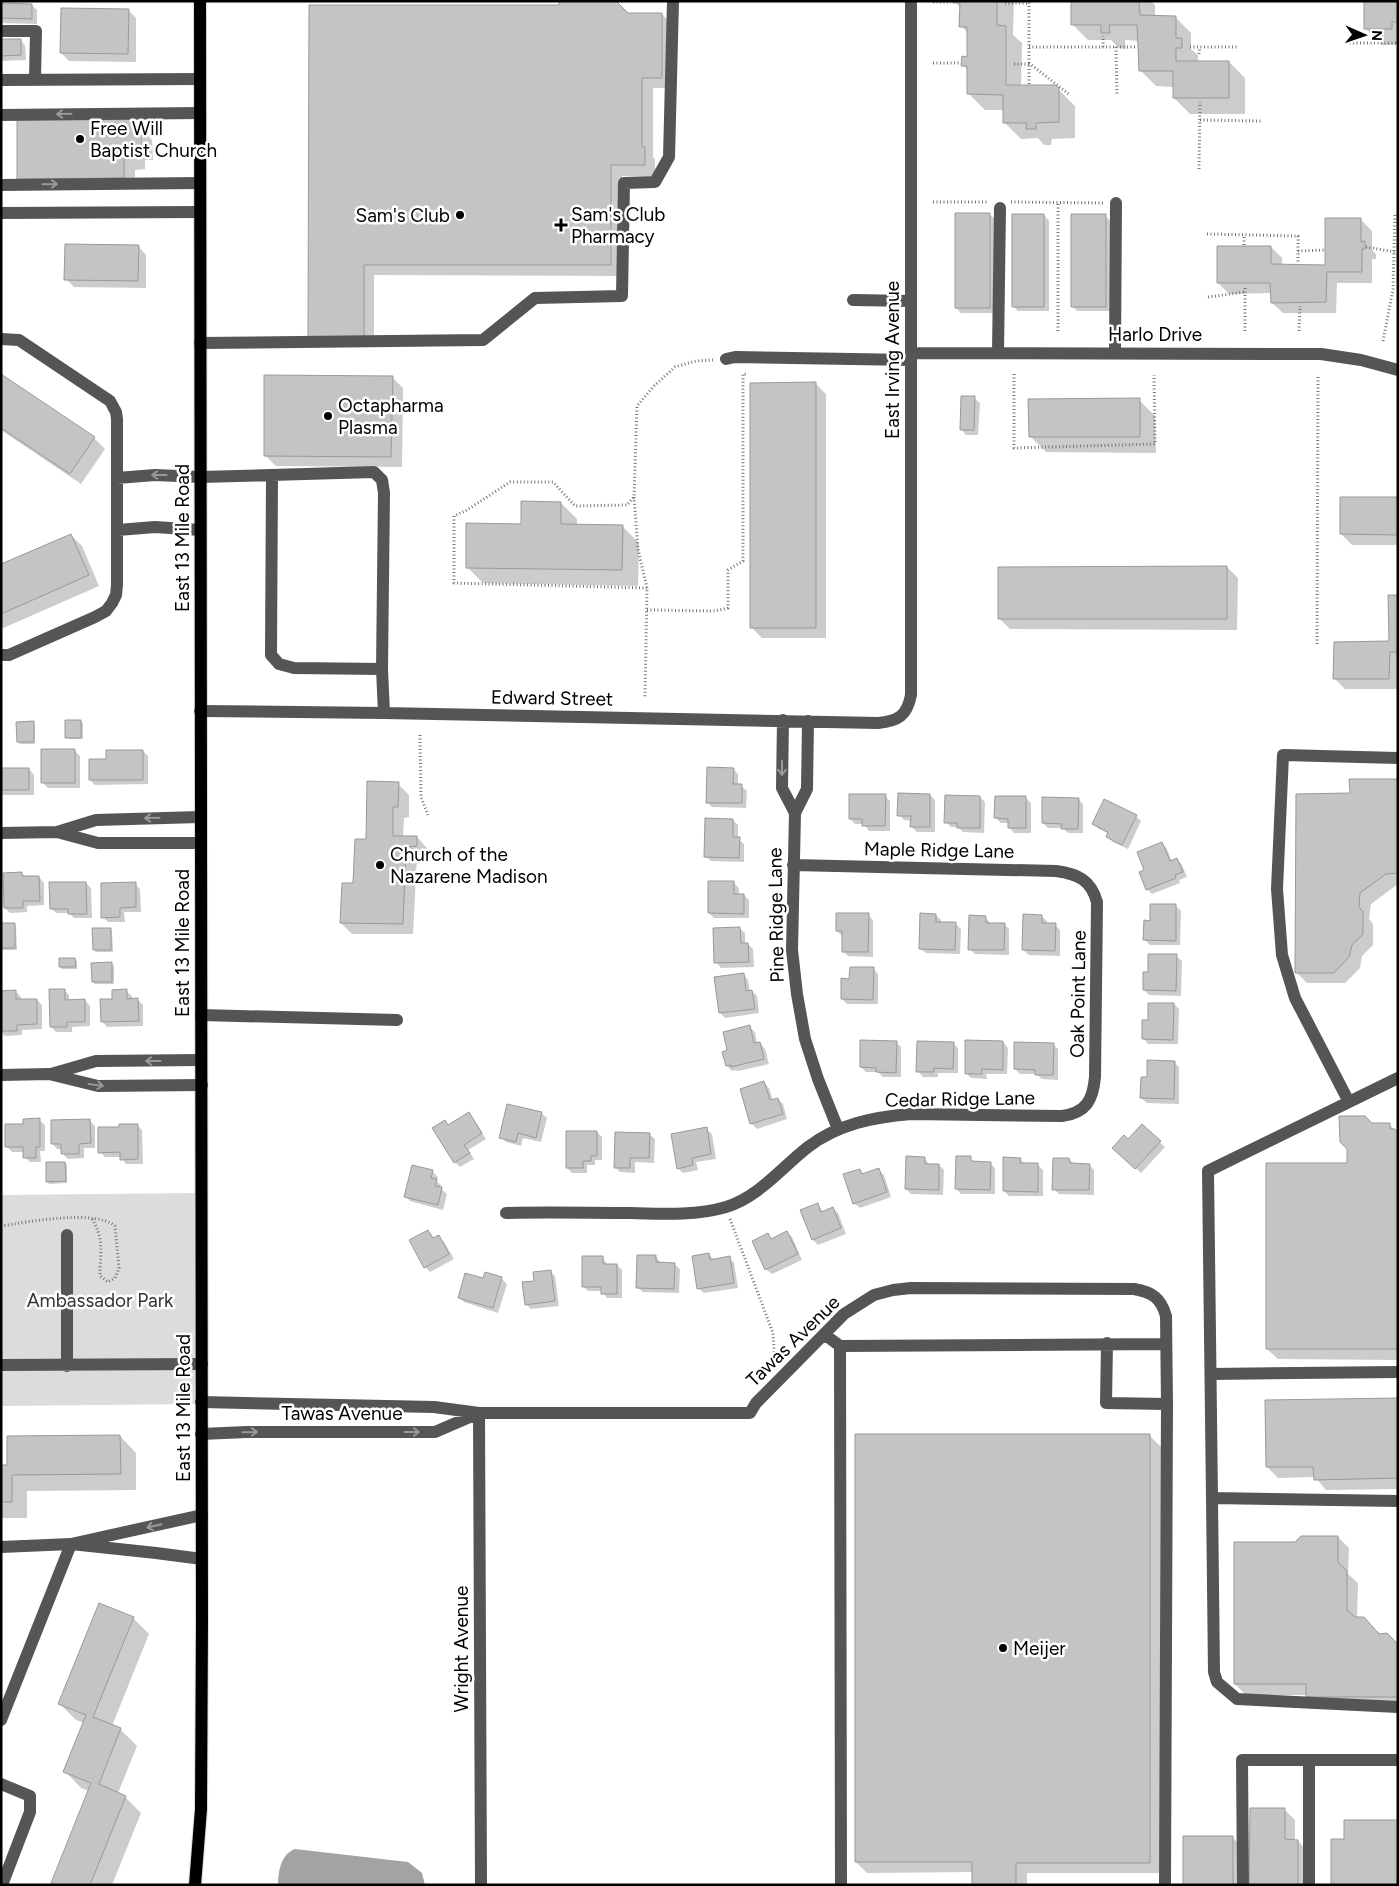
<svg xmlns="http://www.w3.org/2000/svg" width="1399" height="1886" font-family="Figtree,sans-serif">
<rect width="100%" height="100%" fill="#fff"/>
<path fill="#dcdcdc" d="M199 1193V1404L1 1406V1195Z"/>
<path fill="#a3a3a3" d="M295 1849 408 1862 422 1873 425 1885H278C278 1871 281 1854 295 1849Z"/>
<path fill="#0003" fill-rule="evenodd" d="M955 1H1014L1013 35 1022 43 1021 87 1058 89 1075 106V138L1052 139 1051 145H1044L1038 138 1021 139 1004 122V110H985L968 93 969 71 963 65 969 58V34L961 26V9Z
M1072 1H1151L1155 5V17H1175L1191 33V49L1198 55V62H1229L1245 78V114H1190L1174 98V87L1156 86 1140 70 1139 41 1125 40 1126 49 1119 48 1111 40H1088L1072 24Z
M1398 1V45H1382L1365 28Z
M1 5H32L37 10V24L1 23Z
M310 6 662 14 672 25V88H653V157L655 159V176H622L621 276 374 275V347H320Z
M128 10 136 18V62L69 61 61 53Z
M1 40H20L25 45 26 60 1 61Z
M134 120 152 140 153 160H145V169L135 170V188L30 189ZM141 133 143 136V156H141Z
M989 214 995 219 994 313H961L956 308Z
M1044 215 1049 221V311H1018L1013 306Z
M1105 215 1110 221V311H1077L1072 306Z
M1361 220 1372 231V250L1376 254V259H1372V283H1337L1336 313H1283L1272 303V293L1229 294 1218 283 1271 247 1282 258V266H1326Z
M138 246 146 255V288L74 287 66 279Z
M1 375 94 438 105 449 81 484 1 430Z
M392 377 403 388 402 467 276 466 265 455Z
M815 383 826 394V638H762L751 627Z
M974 398 980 403 978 435H966L961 429Z
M1139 400 1155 416 1156 453 1046 452 1030 436Z
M1398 498V545H1352L1341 534Z
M561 503 577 519V526H622L639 543 638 586 483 583 467 567 522 525Z
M71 535 82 546 99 586 1 629V565Z
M1227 567 1238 578 1237 630 1010 629 999 618Z
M1398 596V689H1345L1334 678 1390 642Z
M80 721 83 723V739H69L66 737Z
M33 723 35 725V744H20L18 742Z
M74 750 80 756V788H48L43 783Z
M143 751 148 756V784L95 785 90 780Z
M29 769 34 775V795H1V770Z
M733 769 738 774V786H741L747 791 746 808 712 807 707 802Z
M1398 780V884L1371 904 1369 919 1373 924V945L1362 956 1360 968 1345 983H1307L1296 972 1351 794Z
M398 784 409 795V817L404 818 403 837H417L427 848V857H417L413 934H352L341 923 355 885Z
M930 795 935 800V832H917L911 826 912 821 904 820 899 815Z
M885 796 890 801V831H869L864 824H855L850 819Z
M980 797 985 802 984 833 963 832 958 827H951L946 822Z
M1026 798 1031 803V833H1014L1009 827V823H1001L996 818Z
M1078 799 1083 804V833H1068L1063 828H1048L1043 823Z
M1136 816 1141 821 1128 849 1113 842 1108 837 1109 834 1099 829 1093 824Z
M733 820 738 825V839L744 844V862L711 861 705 856Z
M1162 843 1167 849 1172 862 1177 859 1182 865 1187 877 1179 880 1180 883 1152 894 1147 889 1146 871Z
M22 873 26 878 39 877 44 883V905L27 906V912L10 913 5 908Z
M86 883 91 888 92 918H74L69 913H56L51 908Z
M734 883 739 888V895H744L749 900V918H714L709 913Z
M135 884 140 889 141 912H124L125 922H108L103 917Z
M1176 906 1181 911 1180 945H1150L1145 940 1151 922Z
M868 915 873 920V957L848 956 843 951 842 936 837 931Z
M935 915 941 920V923H955L961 929 960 954 926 953 920 948Z
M1041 916 1047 921V925H1055L1060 930V956L1029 955 1023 950Z
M985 917 991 924H1004L1009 929V955L975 954 970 949Z
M1 924H14L16 926 17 950H1Z
M739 928 745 933V944H748L753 949 754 967 721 968 716 962Z
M110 929 112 931 113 952H96L94 950Z
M1176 956 1182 961 1181 996 1149 995 1144 990 1149 973Z
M75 959 77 962V969H62L60 967Z
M111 963 114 966V984H95L93 982Z
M873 968 878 974V1004H847L842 999 850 980Z
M743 974 748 980 750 991H752L757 996 759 1013 725 1018 720 1013Z
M64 990 69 995V1001L85 1000 90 1006V1026L72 1027V1032H56L51 1027Z
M126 991 132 996V1000H138L143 1005V1026L107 1027 102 1021 113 1000Z
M1 992H16L21 997V1000H37L42 1005V1029L22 1030V1035L5 1036 1 1032Z
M1174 1004 1179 1009 1178 1044H1148L1143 1038 1149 1022Z
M749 1027 755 1032 757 1044 760 1043 765 1049 769 1064 738 1071 736 1070 732 1071 727 1066 729 1051Z
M896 1042 901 1047V1077H883L878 1072H866L861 1067Z
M1003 1042 1008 1048 1007 1074H986L987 1079 971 1078 966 1073Z
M953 1043 958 1048V1073H938V1077H923L918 1071Z
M1053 1044 1058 1049V1080L1042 1079 1036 1074H1020L1015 1069Z
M1174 1062 1179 1067V1104L1147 1103 1141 1098 1148 1079Z
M764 1083 769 1088 773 1101 778 1099 783 1104 787 1119 757 1129 752 1124 741 1090Z
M469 1113 486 1139 468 1150 474 1159 460 1167 455 1162 444 1121 449 1126Z
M541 1113 547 1118 541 1142 523 1138 521 1146 506 1142 500 1137Z
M39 1120 45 1125V1151H40L41 1162H30L25 1157 24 1152H12L7 1147 24 1125Z
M90 1121 95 1126V1148H84V1158L68 1159 63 1154V1149H57L52 1143Z
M1371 1124 1390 1125 1398 1133V1360L1278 1359 1267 1349 1348 1164Z
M137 1125 142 1130 143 1164H126L121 1157H105L100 1152 120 1128Z
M1142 1126 1165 1147 1141 1173 1114 1148 1128 1141Z
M706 1129 712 1134 716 1159 696 1162 698 1170 683 1173 678 1168Z
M597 1132 602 1137V1160H595V1165H587V1173H572L567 1168Z
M649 1134 655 1139 654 1163 635 1162V1173L620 1172 615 1167Z
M924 1158 930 1165H939L944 1170 943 1195 911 1194 906 1189Z
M970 1158 975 1163H990L995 1168V1194H961L956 1188Z
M1020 1159 1025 1164 1038 1165 1043 1170V1196H1009L1004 1191Z
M1069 1159 1074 1164 1089 1165 1094 1170V1195L1059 1194 1054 1189Z
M65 1163 67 1165V1183L49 1184 47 1181Z
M860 1170 864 1175 878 1170 884 1175 891 1197 860 1208 854 1203Z
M432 1171 438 1177 436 1181 441 1185 440 1188 447 1194 443 1210 410 1201 405 1196Z
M817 1204 823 1212 832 1208 838 1213 846 1234 818 1245 813 1240 801 1211Z
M428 1232 434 1239 439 1237 444 1242 454 1259 430 1272 425 1267Z
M787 1232 792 1237 802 1260 772 1274 766 1269 768 1235 772 1239Z
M709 1254 714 1260 729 1258 734 1263 738 1288 704 1293 698 1288Z
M602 1257 608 1265H617L622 1270V1298H607L602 1291H588L583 1286Z
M656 1257 661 1263 674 1264 680 1269 679 1293 643 1292 637 1287Z
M550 1271 555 1276 559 1306 531 1309 526 1304 535 1282Z
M501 1278 507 1284 498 1313 464 1302 459 1297 483 1280Z
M1398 1400V1489L1326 1490 1315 1477 1278 1478 1267 1467Z
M120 1436 136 1453V1490L27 1491V1518H1V1467Z
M1150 1436 1161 1447 1160 1873H1027V1885H973V1872L867 1873 856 1862Z
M1338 1537 1349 1548 1348 1574 1358 1583 1357 1618 1398 1645V1708H1318L1308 1695H1246L1235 1684 1295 1543Z
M133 1618 149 1634 112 1726 120 1729 137 1746 118 1793 125 1797 141 1813 112 1885H55L52 1882 89 1791 81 1788 65 1771 84 1723 76 1720 60 1704Z
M1284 1809 1295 1820V1841H1298L1308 1852V1885H1251Z
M1233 1838 1244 1849V1885H1184Z"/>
<path fill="#c4c4c4" stroke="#999" d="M559 1H616L628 13H662V78H642V147H645V165H611V265H364V337H308L309 5H559Z
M953 1H997V25L1006 26V85H1056L1059 88V122L1036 123V129H1026L1027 123H1003V95L967 94V66H961L962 56 967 57V27H959L960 3H953Z
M1071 1H1139L1140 15 1176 16V38H1182V48H1176V61H1229V98H1173V71H1139L1137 25H1109L1110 33H1101V25H1071Z
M1364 1H1398V22H1392V29H1364Z
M1 3 32 4V19L1 18Z
M61 8 129 9 128 54 60 53Z
M1 39H21V55L1 56Z
M17 119H134V128H142V149H134V159H124V178L17 179Z
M955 213H990V308H955Z
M1012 214H1044V307H1012Z
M1071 214H1106V307H1071Z
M1325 218H1361V242L1365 241V249H1362V272H1327L1326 302 1271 303 1270 283H1217V246H1271V264L1325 265Z
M65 244 139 245 138 281 64 280Z
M1 374 95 437 70 474 1 428Z
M264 375 393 376 391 457 264 456Z
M816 382V628H750V383Z
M961 396H975L974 430H960Z
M1140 398V437H1029L1028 399Z
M1340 497H1398V535L1340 534Z
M521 501 561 502V524L623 525 622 570 466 568V523L521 524Z
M71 534 89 575 1 614V564Z
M1227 566V619H998V567Z
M1388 595H1398V652H1390L1389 679H1333L1334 642 1389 641Z
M65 720H81V738H65Z
M34 721V742H17L16 722Z
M41 749H75V783H41Z
M106 750H143V780H89V759H106Z
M707 767 734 768 733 784H742V803H706Z
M1 768H29V790H1Z
M1349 779H1398V873L1386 874 1360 893 1359 907 1363 912V934L1352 945 1349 957 1334 973H1295L1296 794 1350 793Z
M367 781 399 782 398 807H393V836H417V846L406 847 403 924 340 923 342 883H353L355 839H366Z
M898 793 930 794V827H910L911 816H897Z
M849 794H886L885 826H862V819H849Z
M945 795 980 796V828H957V823H944Z
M995 796H1026V828H1008V819L994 818Z
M1042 797 1079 798 1078 829H1061L1062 824 1042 823Z
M1104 799 1137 815 1122 845 1106 837 1108 832 1092 824Z
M705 818 733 819V837H740L739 858 704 857Z
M1162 842 1170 861 1177 858 1183 872 1175 875 1176 878 1146 890 1139 872 1144 870 1137 852Z
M22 872V876H39L40 901H23V908H4L3 873Z
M708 881H734V894H744V914L708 913Z
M49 882H86L87 914H68V909H50Z
M136 882V907L120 908V917L101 918V883Z
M1150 904H1176V941L1143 940 1144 920 1150 921Z
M836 913H869L868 952H842V931H836Z
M920 913 936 914V922H956L955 950 919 949Z
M1023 914 1042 915V923H1056L1055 951 1022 950Z
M969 915 986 916V923H1005L1004 950H968Z
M1 923H15V948H1Z
M740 927 741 943H748L749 962 714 963 713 928Z
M92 928H111V950H93Z
M1148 954H1177L1176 991 1143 990V972H1148Z
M59 958H75L76 967H59Z
M112 962V982H92L91 963Z
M850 967H874L873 1000 841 999V978L849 979Z
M744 973 746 991 752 990 755 1009 719 1013 714 977Z
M49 989H65V1000L85 999V1022H67V1027H50Z
M127 989V999L138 998 139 1021 101 1022 100 999H112V990Z
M16 990V999H37V1024L17 1025V1031H1V991Z
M1148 1003H1174L1173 1040 1142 1039V1020H1148Z
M750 1025 754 1043 760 1042 764 1059 731 1067V1065L726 1066 722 1052 727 1050 723 1032Z
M860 1040 897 1041 896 1073 876 1072V1068L860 1067Z
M965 1040 1003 1041V1070L982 1069V1074H965Z
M917 1041 954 1042 953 1069 934 1068V1072H916Z
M1014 1042 1054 1043 1053 1075H1035V1070L1014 1069Z
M1147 1060 1175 1061 1174 1099 1140 1098 1141 1077H1147Z
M764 1081 770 1100 778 1098 783 1114 750 1124 740 1089Z
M507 1104 542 1112 536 1138 518 1133 516 1142 499 1138Z
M469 1112 482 1133 464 1145 470 1153 454 1163 432 1128 445 1120 448 1125Z
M1339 1116H1365L1372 1123H1390V1129H1395L1398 1133V1349H1266V1163H1347V1149L1340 1142Z
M40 1118V1147H36V1158H23V1147H5V1124H23V1119Z
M90 1119 91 1143 79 1144V1154H61V1144H51V1120Z
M119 1124H138V1159L120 1160V1152L98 1153V1127H119Z
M1142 1124 1161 1141 1135 1169 1112 1148 1124 1135 1128 1139Z
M707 1127 711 1154 692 1158 693 1165 677 1169 671 1134Z
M566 1131H597V1156H591V1161H583V1168H566Z
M615 1132 650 1133 649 1158H630V1168H614Z
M906 1156 925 1157V1164H939V1190L905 1189Z
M956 1156H971V1161L991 1162 990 1190 955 1189Z
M1003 1157 1021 1158 1020 1163H1038V1192L1003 1191Z
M1053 1158H1069L1070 1163 1090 1164 1089 1190H1052Z
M46 1162H65L66 1181 46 1182Z
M412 1165 433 1170 431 1178 437 1179 435 1186 442 1187 438 1205 404 1197Z
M879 1168 887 1192 853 1204 843 1174 860 1169 862 1174Z
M818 1203 821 1212 833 1207 841 1228 812 1240 800 1210Z
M428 1230 433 1238 439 1235 449 1254 424 1268 409 1240Z
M787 1231 798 1254 765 1270 752 1241 768 1233 771 1239Z
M709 1253 710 1260 730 1256 734 1283 697 1289 692 1256Z
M637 1255H656V1262L675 1263 674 1289 636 1288Z
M582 1256H603V1264H617V1294H601V1287H582Z
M551 1270 555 1301 525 1305 522 1282 534 1281 533 1272Z
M485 1272 502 1277 493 1308 458 1298 465 1273 483 1278Z
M1398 1398V1478L1314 1480 1313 1467H1266L1265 1400Z
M855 1434H1150V1863H1016V1885H972V1862H855Z
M120 1435 121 1474 12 1475V1502H1V1465H7V1436Z
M1301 1536H1338V1562L1347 1571V1610L1355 1617H1364L1379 1634 1387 1633 1398 1644V1697H1306V1684H1234V1542H1295Z
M99 1603 134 1617 93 1717 121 1728 99 1784 126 1796 90 1885H56L51 1883 91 1783 63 1772 86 1715 58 1704Z
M1250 1808H1285V1839L1298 1840V1885H1249Z
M1344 1820H1398V1885H1331V1839H1344Z
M1183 1836H1233V1885H1183Z"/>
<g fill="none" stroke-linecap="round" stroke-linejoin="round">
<defs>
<path id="major" d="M195 1885 201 1809 202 1622 200 1"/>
</defs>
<use href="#major" stroke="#dbdbdb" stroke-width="14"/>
<path stroke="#777" stroke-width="3" stroke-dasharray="1 2.5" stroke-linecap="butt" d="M933 2H951
M1005 3H1029
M1346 43H1398
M1029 47H1136
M1103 47V36
M1116 47 1117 96
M1190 47H1238
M1199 54 1200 47
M933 63H960
M1029 63 1070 95
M1014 64H1029
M1029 84V1
M1200 120 1261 121
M1199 169 1200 102
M933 202H988
M1011 202 1103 203
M1207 234 1298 236V263
M1244 245V235
M1366 247 1395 252
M1298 251 1324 250
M1208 297 1245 292
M1058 331V202
M1245 331V286
M1299 331 1300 306
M1383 341 1393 289 1395 213
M1014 374V448L1155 444 1154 375
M634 497 638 549 647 588 645 697
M647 588 454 583V516L467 510 510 482H553L575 506 627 505 634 497 637 406 654 386 675 367 696 361 713 360
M647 610 715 611 728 608V570L743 561V374H746
M1317 644 1318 376
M420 735 421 797 428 815
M730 1219 773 1333 775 1363
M1 1226C27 1222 96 1209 115 1226L119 1268 115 1278 108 1282 100 1276C100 1251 105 1240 91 1217"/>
<path stroke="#555" stroke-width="12" d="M1 31H36L35 80
M1 80 200 79
M1 115 200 113
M1 185 200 183
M1 213 199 212
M853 300 911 301
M1 339 19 340 110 401 116 412 117 419V585L116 595 112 603 106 611 95 617 9 655H1
M200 343 483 340 535 298 622 296 624 183 655 182 669 157 673 1
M911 353 1321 354 1361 360 1398 370
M998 353 1000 208
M1115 353 1116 203
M726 359 735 357 911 360
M272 475 271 655 279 664 294 668 382 669
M117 478 155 475 201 477 374 472 382 480 384 493 382 669 384 713
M118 530 155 527 200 530
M200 711 384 713 878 723C898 721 907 716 911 695V1
M783 720 782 788 795 813
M808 721 807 789 795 813 792 950 797 994 805 1039 818 1079 838 1129
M57 832 96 820 200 817
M1 833 57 832 98 843H201
M201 1015 397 1020
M51 1074 96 1061 201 1060
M1 1075 49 1074 98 1086 202 1085
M1398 1078 1208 1171 1212 1498 1398 1501
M1349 1102 1295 998 1282 955 1277 889 1283 755 1398 758
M506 1213C548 1212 590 1213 631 1213 662 1214 696 1216 726 1207 760 1196 781 1168 808 1147 838 1124 874 1117 911 1114L1062 1116C1086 1113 1093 1100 1095 1077L1097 902C1091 880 1078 874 1056 871L793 865
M67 1235V1366
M824 1334 840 1346 841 1885
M1107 1343 1106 1403 1167 1404
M840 1346 1166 1344
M1 1365 202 1364
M1211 1374 1398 1372
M201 1402 434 1407 479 1413H750L756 1403 844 1314 874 1295 893 1290 911 1288 1134 1289C1152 1292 1161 1298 1166 1316L1167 1404 1165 1885
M479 1413 481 1885
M201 1434 247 1432H435L479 1413
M1212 1498 1214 1672 1217 1682 1237 1699 1398 1707
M202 1515 71 1544 156 1553 202 1559
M1 1547 71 1544 1 1720
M1 1784 30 1796V1812L2 1885
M1243 1885 1242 1760H1309
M1309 1885V1760H1398"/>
<use href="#major" stroke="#000" stroke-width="12"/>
</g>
<defs><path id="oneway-shaft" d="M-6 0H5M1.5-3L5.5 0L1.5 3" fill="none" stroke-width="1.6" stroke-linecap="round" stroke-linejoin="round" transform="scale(1.25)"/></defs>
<g stroke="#999">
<use href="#oneway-shaft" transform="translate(64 114) rotate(179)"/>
<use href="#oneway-shaft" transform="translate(50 184) rotate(-1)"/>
<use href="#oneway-shaft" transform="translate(159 475) rotate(-180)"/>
<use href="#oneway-shaft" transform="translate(782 768) rotate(90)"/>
<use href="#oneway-shaft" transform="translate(152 818) rotate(179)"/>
<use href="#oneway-shaft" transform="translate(153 1061) rotate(180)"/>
<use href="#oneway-shaft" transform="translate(96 1085) rotate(8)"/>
<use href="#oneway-shaft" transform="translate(250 1432) rotate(-1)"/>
<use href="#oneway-shaft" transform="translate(412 1432)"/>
<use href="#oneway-shaft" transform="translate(154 1526) rotate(167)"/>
</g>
<g fill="#000" stroke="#fff" stroke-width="2">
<circle cx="80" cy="139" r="5"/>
<circle cx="460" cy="215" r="5"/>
<path d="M558.5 217.5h5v5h5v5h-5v5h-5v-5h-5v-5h5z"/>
<circle cx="328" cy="416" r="5"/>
<circle cx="380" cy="865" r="5"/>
<circle cx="1003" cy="1648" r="5"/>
</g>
<g text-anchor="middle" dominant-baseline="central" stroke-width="5" stroke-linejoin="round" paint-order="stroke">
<g font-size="19" fill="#000" stroke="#fff" text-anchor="start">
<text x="90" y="128">Free Will<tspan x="90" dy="22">Baptist Church</tspan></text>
<text x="571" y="214">Sam's Club<tspan x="571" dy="22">Pharmacy</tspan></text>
<text x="450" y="215" text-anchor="end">Sam's Club</text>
<text x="338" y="405">Octapharma<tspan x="338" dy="22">Plasma</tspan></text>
<text x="390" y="854">Church of the<tspan x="390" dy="22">Nazarene Madison</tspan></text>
<text x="1013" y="1648">Meijer</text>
</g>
<g font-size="19" fill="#000" stroke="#fff">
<text x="1155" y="334">Harlo Drive</text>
<text transform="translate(892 360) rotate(-90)">East Irving Avenue</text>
<text transform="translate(182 538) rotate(-90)">East 13 Mile Road</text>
<text transform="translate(552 698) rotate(1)">Edward Street</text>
<text transform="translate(939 850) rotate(1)">Maple Ridge Lane</text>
<text transform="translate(776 915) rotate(-91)">Pine Ridge Lane</text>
<text transform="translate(182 943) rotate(-90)">East 13 Mile Road</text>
<text transform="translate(1078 994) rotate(-89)">Oak Point Lane</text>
<text transform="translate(960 1099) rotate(-1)">Cedar Ridge Lane</text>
<text transform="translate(793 1341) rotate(-44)">Tawas Avenue</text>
<text transform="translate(183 1408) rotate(-90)">East 13 Mile Road</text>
<text x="342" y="1413">Tawas Avenue</text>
<text transform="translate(461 1649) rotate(-90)">Wright Avenue</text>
</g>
<g font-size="19" fill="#333" stroke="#fff">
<text x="100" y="1300">Ambassador Park</text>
</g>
</g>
<rect width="1399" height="1886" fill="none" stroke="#000000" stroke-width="5"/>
<g transform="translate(1364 35) rotate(92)" stroke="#ffffff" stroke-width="4" paint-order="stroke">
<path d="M0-4L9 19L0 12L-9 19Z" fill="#000000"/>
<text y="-8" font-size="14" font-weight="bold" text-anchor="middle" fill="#000000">N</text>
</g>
</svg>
